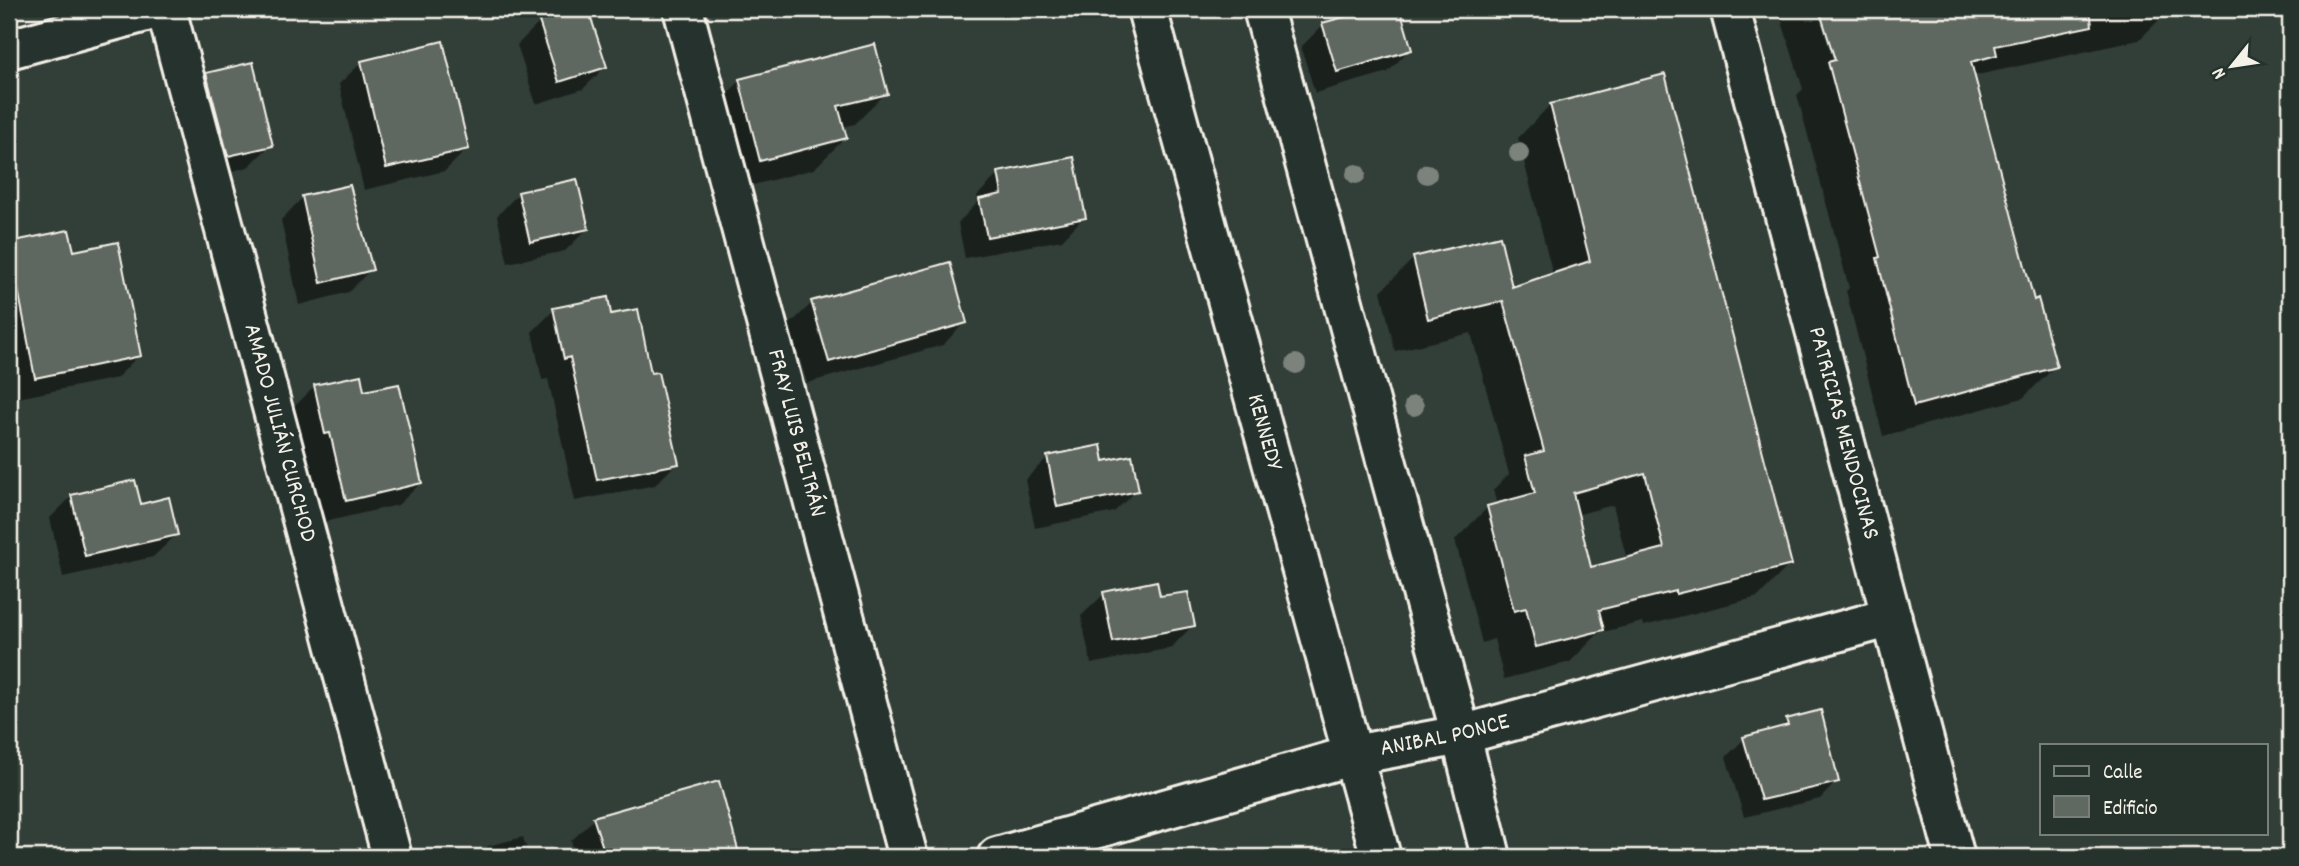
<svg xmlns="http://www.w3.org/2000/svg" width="2299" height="866" font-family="Dekko,sans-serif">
<rect width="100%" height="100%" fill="#323e38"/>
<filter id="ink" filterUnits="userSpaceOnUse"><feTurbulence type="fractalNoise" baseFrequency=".0143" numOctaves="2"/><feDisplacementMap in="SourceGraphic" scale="14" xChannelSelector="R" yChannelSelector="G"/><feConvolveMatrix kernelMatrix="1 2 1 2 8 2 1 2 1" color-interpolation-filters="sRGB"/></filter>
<g filter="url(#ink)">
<path fill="#0007" fill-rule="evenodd" d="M586 9 605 67 583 89 536 104 517 45 540 22Z
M1379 9H1398L1410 49 1388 72 1315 93 1301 47 1323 25Z
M1778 9H1817L1836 69 1839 68 1821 9H2170L2139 40 1973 76 2033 302 2055 367 2023 398 1883 436 1846 291 1849 288 1797 95 1803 89Z
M362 62 467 149 445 171 364 190 339 84Z
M206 74 271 145 248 167 206 178 184 96Z
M740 81 886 93 855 124 842 127 845 138 814 169 730 191 709 112Z
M1550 105 1790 564 1758 597 1644 626 1643 622 1599 633 1570 662 1504 679 1494 639 1482 643 1455 540 1488 507 1497 505 1493 490 1509 474 1471 333 1395 351 1381 291 1414 258 1511 289 1553 275 1518 138ZM1613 505 1627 560 1589 569 1576 515Z
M999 173 1084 217 1062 240 965 258 958 223 978 202 977 196Z
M519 193 587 229 565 251 508 263 497 216Z
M303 197 371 269 349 292 299 305 281 220Z
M68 232 73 253 139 355 117 378 13 399 9 379V244Z
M812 303 965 322 943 345 807 383 789 325Z
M554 310 650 376 677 463 655 485 575 501 548 379 542 380 532 332Z
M315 386 362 393 421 483 398 505 324 522 308 454 303 455 293 408Z
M1047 458 1103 463 1137 490 1114 512 1035 528 1025 480Z
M72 496 139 506 176 535 153 557 63 577 50 518Z
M9 551 14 568 9 573Z
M1104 594 1159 598 1193 625 1171 648 1091 664 1081 616Z
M1787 721 1837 781 1820 799 1744 817 1726 757 1744 739 1779 729Z
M594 819 737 853 732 857H577L571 841Z
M523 837 529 857H476L488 846Z"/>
<path fill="#5f6861" stroke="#f4f1e8" stroke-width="2" fill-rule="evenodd" d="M535 9H588L607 67 559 82Z
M1373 9H1400L1412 50 1337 72 1322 23Z
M1819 9H2090L2092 26 1995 46 1997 55 1971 62 2034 300 2038 298 2057 367 1914 406 1877 258 1880 257 1828 62 1835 60Z
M443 41 469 149 386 168 361 61Z
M875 44 888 94 838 106 847 138 760 161 739 79Z
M253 62 273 146 228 156 206 73Z
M1665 74 1792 565 1676 594V591L1599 610 1604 630 1536 647 1526 608 1514 611 1487 506 1535 493 1525 456 1544 451 1503 301 1428 319 1413 257 1500 236 1512 287 1590 261 1550 104ZM1645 473 1664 548 1591 567 1573 493Z
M1074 157 1086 218 987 237 979 199 1002 194 998 172Z
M577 179 589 229 530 242 518 192Z
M350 185 373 270 321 283 302 196Z
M69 230 74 251 118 242 141 356 35 378 9 242Z
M950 262 967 323 829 362 811 301Z
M608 297 611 314 638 309 651 373 658 372 679 464 597 480 570 357 564 359 553 308Z
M361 375 364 391 399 384 422 483 346 501 330 433 325 434 314 385Z
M1101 445 1104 461 1132 455 1139 491 1057 507 1047 456Z
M135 480 141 504 169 497 178 535 85 556 71 495Z
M1157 581 1160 596 1188 592 1195 626 1113 642 1103 592Z
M1821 710 1839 782 1761 800 1743 737 1788 725 1786 719Z
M719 781 740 857H606L593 817Z"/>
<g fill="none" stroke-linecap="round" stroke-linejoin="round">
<defs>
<g id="minor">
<path id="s1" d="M166 9 392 857"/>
<path id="s2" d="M683 9 908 857"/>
<path id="s3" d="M1147 9 1381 857"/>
<path d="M1263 9 1461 735 1491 857"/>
<path id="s4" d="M1730 9 1955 857"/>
<path d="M9 49 157 9"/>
<path id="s5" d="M997 857 1354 755 1461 735 1892 617"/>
</g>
</defs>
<use href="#minor" stroke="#f4f1e8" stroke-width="44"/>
<use href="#minor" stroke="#26332d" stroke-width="38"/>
</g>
<g fill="#7c837b">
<circle cx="1519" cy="153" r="10"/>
<circle cx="1356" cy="174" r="10"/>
<circle cx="1427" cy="174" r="10"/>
<circle cx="1296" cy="364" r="10"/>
<circle cx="1414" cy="406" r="10"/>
</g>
</g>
<g text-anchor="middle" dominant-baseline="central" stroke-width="6" stroke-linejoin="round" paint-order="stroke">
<g font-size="24" fill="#f4f1e8" stroke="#26332d">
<text stroke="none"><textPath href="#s1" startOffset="439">AMADO JULIÁN CURCHOD</textPath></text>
<text stroke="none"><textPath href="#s2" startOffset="439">FRAY LUIS BELTRÁN</textPath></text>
<text stroke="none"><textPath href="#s3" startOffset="439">KENNEDY</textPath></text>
<text stroke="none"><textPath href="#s4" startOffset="439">PATRICIAS MENDOCINAS</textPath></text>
<text stroke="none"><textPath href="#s5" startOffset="464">ANIBAL PONCE</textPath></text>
</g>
</g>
<rect width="2299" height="866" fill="none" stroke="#26332d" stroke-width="35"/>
<rect x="18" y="18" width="2264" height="831" fill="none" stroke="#f4f1e8" stroke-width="2.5" filter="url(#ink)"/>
<rect x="2040" y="744" width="228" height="91" fill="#26332d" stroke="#787f78" stroke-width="2"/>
<rect x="2054" y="766" width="35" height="10" fill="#26332d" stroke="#787f78" stroke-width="2"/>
<text x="2103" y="778" font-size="21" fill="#f4f1e8">Calle</text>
<rect x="2054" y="796" width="35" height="21" fill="#5f6861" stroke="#787f78" stroke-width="2"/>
<text x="2103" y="814" font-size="21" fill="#f4f1e8">Edificio</text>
<g transform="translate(2232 66) rotate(240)" stroke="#26332d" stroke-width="5" paint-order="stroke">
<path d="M0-5L12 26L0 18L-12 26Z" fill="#f4f1e8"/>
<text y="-10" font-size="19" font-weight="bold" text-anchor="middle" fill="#f4f1e8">N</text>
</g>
</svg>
